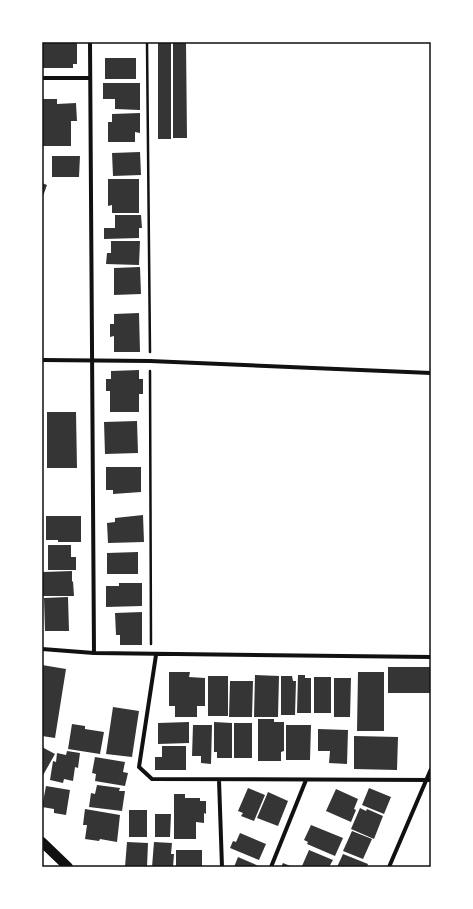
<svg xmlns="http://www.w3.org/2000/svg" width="473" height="909" font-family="'Fira Sans',sans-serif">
<rect width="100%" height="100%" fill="#fff"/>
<path fill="#353535" d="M42 42H77V64H73V68H42Z
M158 42H171V139H158Z
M173 42H186L187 138H173Z
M105 58H136V79H105Z
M103 83H140V110L115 109V99H103Z
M42 99H57V104L76 103 77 121H71V146H43Z
M140 113V133L135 132V142H108V122H112V114Z
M140 152 141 175 113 176 112 153Z
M52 156H80L79 177H52Z
M108 179H139V213H112V205L108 206Z
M42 183 47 185 42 199Z
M115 215H141L142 228H139V238L104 239V228H115Z
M111 241H140L139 265 106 264 107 253H111Z
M140 267 141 294 114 295V268Z
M139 313 140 352H114V336L110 337V324H114V314Z
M139 370V379H143V394H139V412H110V391H106V379H111V371Z
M47 412H76L77 468H47Z
M137 421 138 453 105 454 104 422Z
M106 467H141V492L113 494V490H106Z
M143 515 144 542 108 543 107 523 115 522V518Z
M46 516H81V542H58V540H46Z
M48 545H71V557H76V570H48Z
M138 552V574H107V553Z
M72 571V582L73 581 74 596H43V572Z
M119 583H142V606L106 607V586H119Z
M68 597 69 631H45L44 598Z
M142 612V645H120V635H116L115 613Z
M42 665 66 669 55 738 42 736Z
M388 667H431V693H388Z
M169 672H190L189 677 205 678V706H197V717H175V706H169Z
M358 672H384V731H357Z
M255 675 279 676 278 717H254Z
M298 675H305V678H311V713H297Z
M208 676H228V716H208Z
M281 676H292L293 681H296L295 715H281Z
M314 677H331V713H314Z
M334 678H351L350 717H334Z
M230 681H253L252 717H229Z
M113 707 139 711 132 757 106 754Z
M258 719H274V722H284V751L281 752V761H258Z
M189 722V743L158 744V723Z
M214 722 232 723V758H217V752H214Z
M234 723H252V758H234Z
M72 724 85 726V729L104 732 100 754 68 749Z
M193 725H212L211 764 201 763V756H192Z
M286 725H311L310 760H286Z
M318 729 348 730 347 764 329 763 330 751H318Z
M354 736 398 737 397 770 354 769Z
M162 746H186V770H155V757H162Z
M42 747 55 754 42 777Z
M67 751 80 753 78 768 75 767 73 781 64 779 63 783 50 780 53 761 56 762 57 753 66 755Z
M95 757 125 762 123 772 128 773 125 786 95 781 96 774 92 773Z
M97 785 120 788 119 791H125L122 811 89 807 91 793 95 794Z
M46 786 70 790 66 815 54 813V809L42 807Z
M248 788 265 795 254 821 241 816 243 813 238 811Z
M369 788 391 797 384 814 362 805Z
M336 789 358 799 354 809 356 810 351 822 326 811Z
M268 792 288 801 278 826 257 818Z
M174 794H185V798H200V801H206V814L204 813V823L196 822V839H174Z
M360 808 366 811 367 809 383 816 374 839 351 829Z
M85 809 120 815 117 842 100 839 99 841 85 839 87 825H83Z
M129 810H147V837H129Z
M155 814H171L170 837H155Z
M311 825 343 838 335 856 307 844 308 842 304 840Z
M352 831 372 839 363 859 343 851Z
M240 833 266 844 259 860 230 848 233 841 236 842Z
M127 842 148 843 147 867H125Z
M154 842 172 843 171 854H174L173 867H152Z
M176 850H202V867H176Z
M309 850 333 860 329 867 302 866Z
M343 854 368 864 367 867H337Z
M238 857 261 867H234Z
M283 863 293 867H281Z"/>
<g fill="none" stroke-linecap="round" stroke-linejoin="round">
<path stroke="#111" stroke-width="2.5" d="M147 42 150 352
M150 371 151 644"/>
<path stroke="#111" stroke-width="4" d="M90 42 94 653 431 657
M42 78H90
M42 360 150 361 431 373
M42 649 94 653
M156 655 139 767 152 779 431 780
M219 780 222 867
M271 867 306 780
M389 867 431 769"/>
<path stroke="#111" stroke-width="10" d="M42 842 68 867"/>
</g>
<rect width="473" height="909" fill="none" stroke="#ffffff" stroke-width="86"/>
<rect x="43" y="43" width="387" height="823" fill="none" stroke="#111" stroke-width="1.5"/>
</svg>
